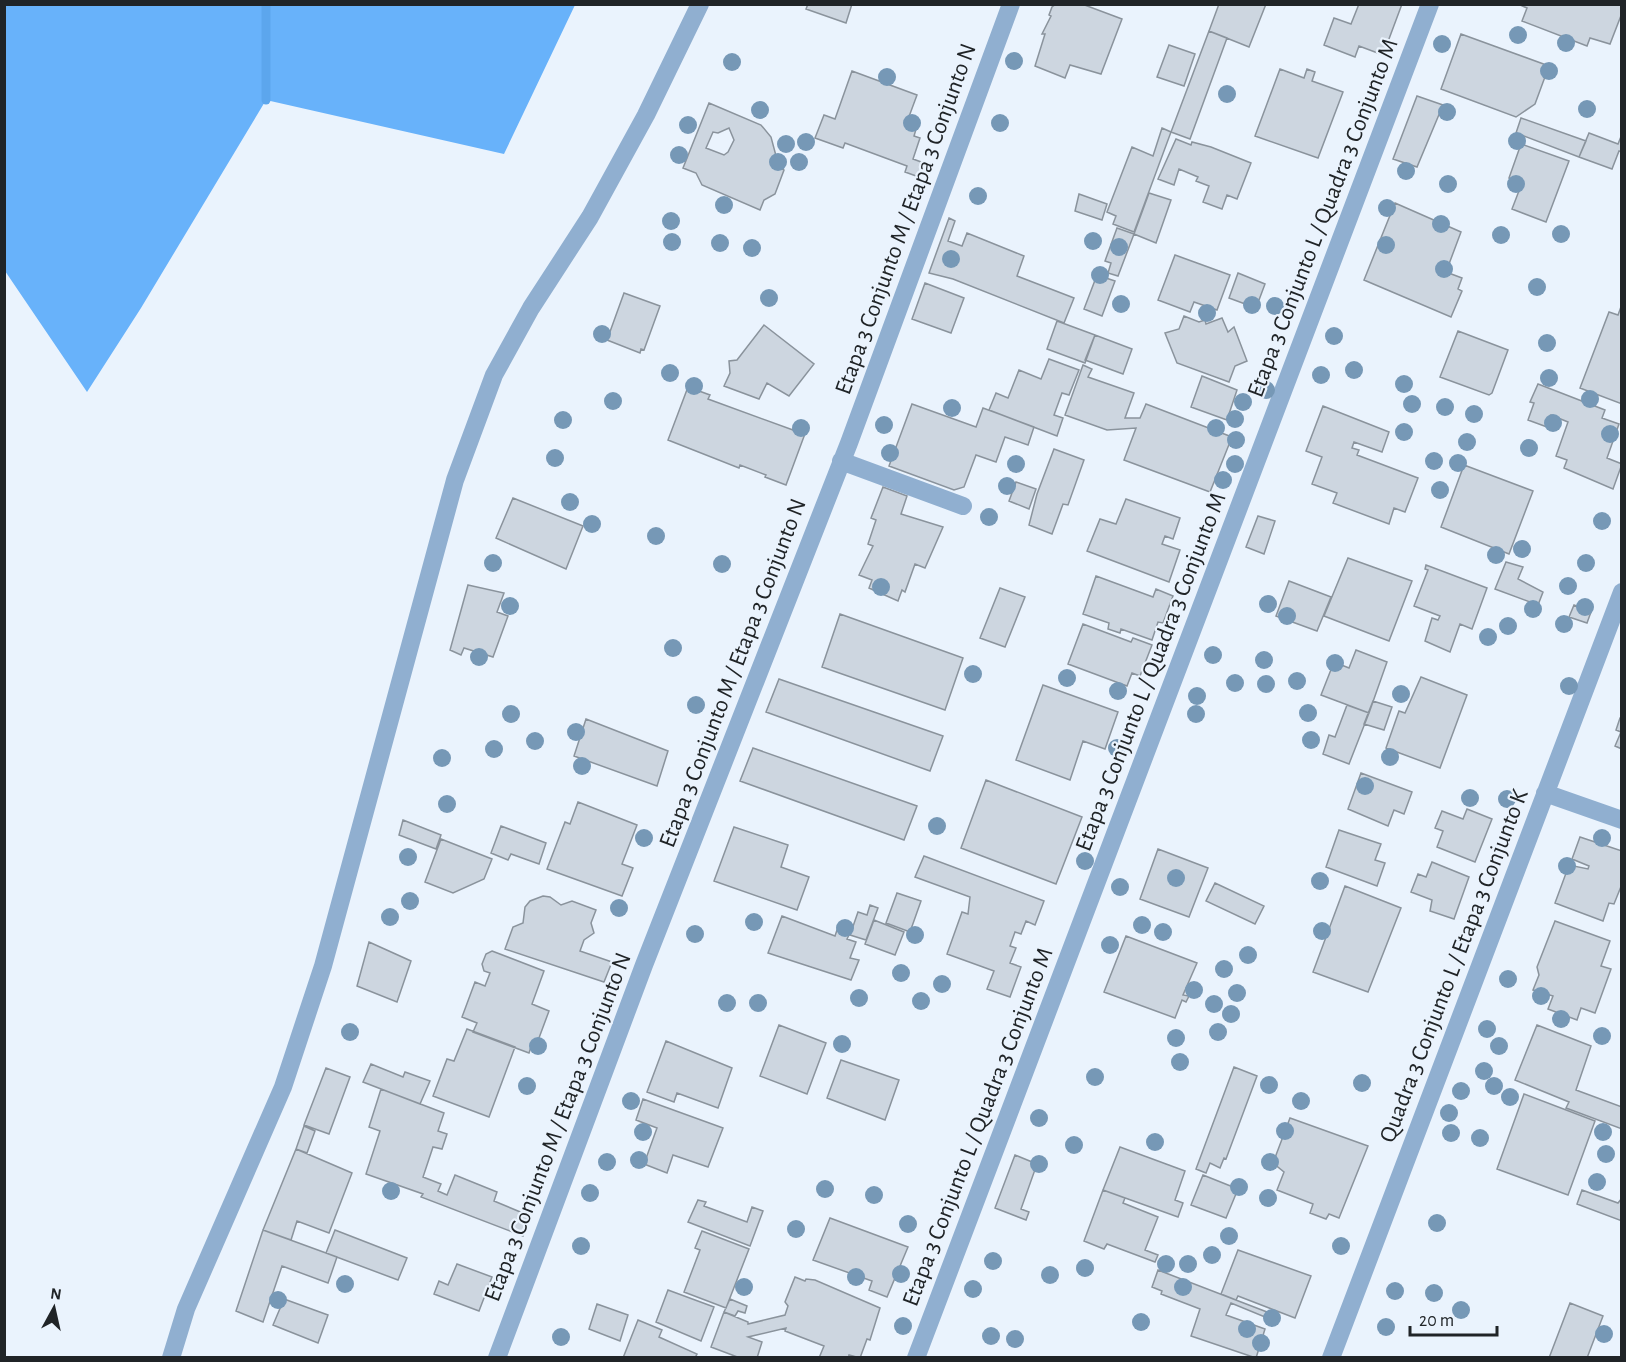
<svg xmlns="http://www.w3.org/2000/svg" width="1626" height="1362" font-family="'Alegreya Sans',sans-serif">
<rect width="100%" height="100%" fill="#eaf3fd"/>
<path fill="#68b2fa" d="M5 4H575V5L504 154 266 100 141 308 87 392 5 271Z"/>
<g fill="none" stroke-linecap="round" stroke-linejoin="round">
<path stroke="#5ca6ed" stroke-width="9" d="M266 100V4"/>
</g>
<path fill="#cdd6e0" stroke="#8a939c" stroke-width="1.5" fill-rule="evenodd" d="M808 4H852L846 23 806 9Z
M1056 4H1082L1122 19 1101 74 1070 65 1065 78 1035 66 1045 34H1042L1051 16 1049 15 1052 7Z
M1219 4H1266L1249 47 1209 31Z
M1359 4H1402L1383 55 1359 46 1355 57 1324 45 1334 18 1351 24Z
M1518 4H1622V13L1610 44 1590 38 1587 46 1522 21 1527 8Z
M1209 31 1227 38 1190 139 1171 132Z
M1461 34 1549 66 1535 104 1516 117 1441 89Z
M1169 45 1195 54 1184 86 1157 77Z
M1280 69 1304 78 1307 69 1315 72 1312 81 1343 92 1318 158 1255 136Z
M852 71 917 95 907 122 917 126 914 136 920 138 913 159 924 163 919 177 905 172 907 166 845 143 843 148 815 138 824 115 835 119Z
M1417 96 1443 105 1417 167 1393 159Z
M709 103 761 125 771 137 779 167 784 170 775 194 764 200 760 210 702 185 696 173 683 168ZM729 128 734 140 728 152 724 155 706 148 713 132 718 133Z
M1521 118 1586 141 1579 157 1516 133Z
M1162 128 1171 132 1134 232 1113 224 1116 216 1107 212 1132 147 1153 156Z
M1589 133 1618 144 1622 134V152L1619 151 1612 169 1579 157Z
M1176 139 1191 145 1192 142 1211 147 1251 163 1237 199 1227 195 1222 209 1203 202 1209 186 1196 181 1198 177 1179 169 1174 185 1158 179Z
M1521 144 1569 161 1546 222 1512 209 1522 183 1509 178Z
M1149 193 1171 200 1156 243 1134 234Z
M1079 194 1107 204 1102 220 1075 211Z
M1395 203 1461 232 1446 272 1462 278 1458 289 1462 291 1451 317 1364 280Z
M949 218 955 221 948 241 962 246 967 233 1024 256 1017 276 1074 298 1064 323 953 279 929 273Z
M1117 228 1134 234 1118 276 1108 273 1111 263 1105 261Z
M1175 255 1230 275 1217 310 1194 302 1190 312 1158 300Z
M1238 273 1265 284 1256 308 1229 298Z
M1097 275 1115 281 1102 316 1084 309Z
M925 283 964 298 951 333 912 319Z
M624 293 660 306 644 350 641 349 640 353 607 340Z
M1622 304V404L1580 388 1609 312 1618 315Z
M1184 316 1199 322 1205 320 1206 324 1222 318 1228 332 1234 327 1247 361 1235 366 1229 382 1177 363 1165 333 1179 329Z
M1057 321 1095 335 1085 363 1047 349Z
M764 325 814 364 789 396 767 383 759 399 724 386 730 373 729 361 737 360Z
M1458 331 1508 350 1492 393 1489 395 1440 377Z
M1095 335 1132 349 1123 374 1085 360Z
M1049 359 1079 370 1069 395 1062 393 1054 415 1063 418 1057 436 989 410 996 393 1008 398 1019 370 1041 379Z
M1083 365 1092 369 1088 377 1134 393 1125 418H1140L1146 404 1232 437 1210 492 1124 460 1136 428 1107 430 1065 415Z
M1202 376 1237 390 1227 420 1191 407Z
M1538 384 1605 410 1602 418 1619 424 1607 458 1622 464 1613 489 1564 468 1567 460 1556 456 1568 422 1551 415 1547 427 1528 420 1534 403 1530 402Z
M688 387 710 395 708 399 793 430 794 427 806 431 786 485 765 477 766 475 740 465 739 468 668 440Z
M912 404 976 427 983 408 1034 427 1028 445 1005 437 996 462 976 455 964 487 954 490 889 466Z
M1323 406 1389 432 1382 452 1354 442 1352 448 1359 450 1357 455 1418 478 1405 512 1394 508 1389 524 1333 503 1337 493 1312 484 1322 457 1306 451Z
M1054 449 1084 460 1068 505 1063 504 1052 534 1029 525 1037 494Z
M1464 465 1533 491 1509 554 1441 527Z
M1016 482 1036 489 1029 509 1009 501Z
M883 487 907 496 901 514 943 527 925 568 915 564 905 592 902 590 898 601 869 588 872 580 859 575 873 546 868 544 876 520 871 518Z
M513 498 583 526 566 569 496 538Z
M1126 499 1180 518 1173 539 1165 536 1162 544 1180 550 1169 582 1087 551 1100 519 1116 524Z
M1258 516 1275 521 1264 554 1246 547Z
M1348 558 1412 581 1389 641 1324 616Z
M1506 562 1523 567 1518 579 1543 592 1538 605 1495 589Z
M1426 565 1487 588 1472 629 1460 624 1450 652 1425 641 1432 618 1438 620 1440 616 1414 606 1428 570 1425 569Z
M1096 576 1153 597 1156 589 1173 596 1163 623 1158 622 1152 640 1121 629 1120 633 1108 629 1109 623 1083 614Z
M1289 581 1331 597 1317 631 1276 616Z
M468 585 504 593 497 612 508 616 493 657 464 648 461 655 450 650Z
M1000 588 1025 597 1005 647 980 638Z
M1574 605 1591 612 1587 623 1569 617Z
M840 614 963 658 945 710 822 667Z
M1083 624 1131 642 1133 638 1152 645 1140 676 1132 673 1127 686 1068 664Z
M1356 650 1387 662 1369 713 1321 695 1334 662 1349 668Z
M1421 677 1467 695 1440 768 1386 748 1399 711 1405 713Z
M779 679 943 736 930 771 766 712Z
M1043 685 1118 712 1105 749 1083 741 1070 780 1016 760Z
M1373 701 1392 707 1384 730 1364 724Z
M1347 705 1369 713 1349 764 1323 754 1329 735 1335 737Z
M1620 718H1622V749L1615 746 1621 732 1616 730Z
M586 719 668 751 657 786 574 756Z
M753 748 917 806 904 840 740 781Z
M1361 773 1412 792 1404 814 1394 810 1388 826 1348 809Z
M986 780 1082 817 1056 884 961 848Z
M578 802 637 825 622 864 633 868 622 896 547 869 565 822 570 824Z
M1467 809 1492 819 1475 862 1437 847 1443 831 1435 828 1442 811 1463 819Z
M403 820 441 835 436 849 399 835Z
M501 826 546 843 539 864 511 854 508 860 491 853Z
M734 827 788 845 781 867 809 877 797 910 714 881Z
M1339 830 1381 844 1375 860 1385 863 1377 886 1326 867Z
M1580 837 1622 851V884L1614 904 1609 903 1603 921 1555 903 1569 865 1588 869 1589 866 1572 859Z
M441 839 492 859 484 879 453 893 425 882Z
M1158 849 1208 868 1189 917 1140 899Z
M924 856 1044 901 1035 925 1026 921 1021 934 1015 932 1010 946 1016 948 1010 963 1021 967 1010 997 987 989 994 971 947 954 962 912 968 914 970 897 915 877Z
M1432 862 1469 877 1454 919 1430 911 1432 900 1411 892 1418 874 1426 877Z
M1215 883 1264 906 1255 924 1206 901Z
M1345 886 1401 908 1368 992 1313 972Z
M897 893 921 901 910 932 886 923Z
M543 896 550 897 561 905 572 901 596 910 591 923 594 933 584 940 580 951 612 962 604 982 505 949 513 927 523 923 525 907 530 901Z
M870 905 878 908 866 940 850 935 858 912 867 915Z
M782 916 835 936 837 930 849 935 847 939 856 942 850 958 859 960 851 980 768 953Z
M874 920 904 932 895 955 865 944Z
M1555 921 1610 941 1601 966 1611 969 1595 1013 1581 1008 1577 1020 1548 1009 1553 996 1533 990 1539 975 1537 967Z
M1126 936 1197 963 1183 995 1189 996 1186 1002 1182 1000 1175 1018 1104 992Z
M369 942 411 961 397 1002 357 986Z
M492 951 544 971 532 1004 549 1011 536 1046 532 1044 529 1053 473 1032 477 1023 462 1017 475 982 485 986 490 973 484 971 482 964 486 954Z
M779 1025 826 1043 807 1094 760 1076Z
M1537 1025 1591 1046 1576 1090 1622 1107V1129L1566 1108 1569 1102 1515 1080Z
M467 1029 515 1047 489 1117 433 1096 447 1059 454 1061Z
M666 1041 732 1068 718 1108 677 1093 674 1102 647 1092Z
M841 1060 899 1080 885 1120 827 1098Z
M371 1064 403 1077 405 1072 430 1081 420 1104 363 1082Z
M1234 1067 1257 1076 1226 1159 1224 1158 1220 1168 1210 1163 1206 1173 1196 1169Z
M326 1068 350 1077 329 1134 304 1125Z
M381 1089 444 1113 438 1131 447 1134 442 1149 433 1147 423 1177 441 1184 438 1191 447 1195 455 1175 497 1192 494 1201 530 1216 523 1236 421 1197 423 1194 366 1174 380 1131 369 1127Z
M1524 1094 1595 1121 1568 1195 1497 1169Z
M643 1099 723 1128 708 1167 673 1155 667 1173 644 1164 657 1128 636 1120Z
M1290 1118 1368 1146 1339 1218 1329 1214 1326 1219 1310 1213 1313 1204 1277 1190 1284 1172 1273 1163Z
M304 1126 315 1131 307 1153 296 1149Z
M1120 1147 1185 1171 1175 1200 1183 1203 1178 1217 1103 1190Z
M296 1149 352 1173 329 1233 297 1221 291 1240 263 1230Z
M1015 1155 1037 1164 1021 1209 1029 1212 1026 1220 995 1208Z
M1203 1175 1238 1189 1226 1218 1191 1205Z
M1103 1190 1125 1198 1123 1203 1158 1217 1145 1250 1158 1255 1155 1262 1107 1244 1104 1249 1084 1241Z
M1582 1190 1618 1203 1622 1198V1221L1577 1204Z
M698 1200 706 1202 704 1206 747 1222 752 1207 763 1211 750 1246 688 1222Z
M830 1218 908 1247 887 1297 869 1290 872 1281 813 1260Z
M263 1230 337 1257 328 1283 282 1266 263 1322 236 1311Z
M335 1230 407 1258 398 1280 326 1253Z
M702 1231 749 1249 726 1308 684 1292 700 1250 695 1248Z
M1238 1250 1311 1276 1295 1318 1238 1296 1236 1300 1221 1294Z
M457 1264 492 1277 479 1311 434 1294 439 1281 448 1285Z
M1158 1270 1267 1312 1265 1317 1231 1303 1226 1315 1265 1329 1256 1358 1191 1336 1200 1309 1161 1294 1162 1291 1152 1287Z
M795 1277 805 1281 806 1279 815 1280 880 1308 870 1340 867 1339 860 1358 849 1355 848 1358H819L824 1346 785 1331 786 1328 748 1337 762 1342 757 1358H740L711 1347 724 1312 748 1322V1324L785 1315 788 1306 785 1302Z
M668 1290 714 1307 701 1341 656 1322Z
M284 1299 328 1315 318 1343 273 1325Z
M730 1299 747 1306 745 1313 738 1311 735 1316 724 1312Z
M1570 1303 1603 1316 1587 1358H1549Z
M597 1304 628 1315 620 1341 589 1329Z
M638 1320 662 1330 659 1337 697 1354 695 1358H623Z"/>
<g fill="none" stroke-linecap="round" stroke-linejoin="round">
<path stroke="#90afd0" stroke-width="18" d="M841 461 963 506
M1545 793 1622 820
M171 1358 186 1309 283 1087 323 966 455 480 494 375 531 308 590 217 646 115 700 4
M497 1358 644 965 849 443 1011 4
M916 1358 1430 4
M1331 1358 1622 592"/>
</g>
<g fill="#7698b6">
<circle cx="1518" cy="35" r="9"/>
<circle cx="1566" cy="43" r="9"/>
<circle cx="1442" cy="44" r="9"/>
<circle cx="1014" cy="61" r="9"/>
<circle cx="732" cy="62" r="9"/>
<circle cx="1549" cy="71" r="9"/>
<circle cx="887" cy="77" r="9"/>
<circle cx="1227" cy="94" r="9"/>
<circle cx="1587" cy="109" r="9"/>
<circle cx="760" cy="110" r="9"/>
<circle cx="1447" cy="112" r="9"/>
<circle cx="912" cy="123" r="9"/>
<circle cx="1000" cy="123" r="9"/>
<circle cx="688" cy="125" r="9"/>
<circle cx="1517" cy="141" r="9"/>
<circle cx="806" cy="142" r="9"/>
<circle cx="786" cy="144" r="9"/>
<circle cx="679" cy="155" r="9"/>
<circle cx="778" cy="162" r="9"/>
<circle cx="799" cy="162" r="9"/>
<circle cx="1406" cy="171" r="9"/>
<circle cx="1448" cy="184" r="9"/>
<circle cx="1516" cy="184" r="9"/>
<circle cx="978" cy="196" r="9"/>
<circle cx="724" cy="205" r="9"/>
<circle cx="1387" cy="208" r="9"/>
<circle cx="671" cy="221" r="9"/>
<circle cx="1441" cy="224" r="9"/>
<circle cx="1561" cy="234" r="9"/>
<circle cx="1501" cy="235" r="9"/>
<circle cx="1093" cy="241" r="9"/>
<circle cx="672" cy="242" r="9"/>
<circle cx="720" cy="243" r="9"/>
<circle cx="1386" cy="245" r="9"/>
<circle cx="1119" cy="247" r="9"/>
<circle cx="752" cy="248" r="9"/>
<circle cx="951" cy="259" r="9"/>
<circle cx="1444" cy="269" r="9"/>
<circle cx="1100" cy="275" r="9"/>
<circle cx="1537" cy="287" r="9"/>
<circle cx="769" cy="298" r="9"/>
<circle cx="1121" cy="304" r="9"/>
<circle cx="1252" cy="305" r="9"/>
<circle cx="1275" cy="306" r="9"/>
<circle cx="1207" cy="313" r="9"/>
<circle cx="602" cy="334" r="9"/>
<circle cx="1334" cy="336" r="9"/>
<circle cx="1547" cy="343" r="9"/>
<circle cx="1354" cy="370" r="9"/>
<circle cx="670" cy="373" r="9"/>
<circle cx="1321" cy="375" r="9"/>
<circle cx="1549" cy="378" r="9"/>
<circle cx="1404" cy="384" r="9"/>
<circle cx="694" cy="386" r="9"/>
<circle cx="1266" cy="390" r="9"/>
<circle cx="1590" cy="399" r="9"/>
<circle cx="613" cy="401" r="9"/>
<circle cx="1243" cy="402" r="9"/>
<circle cx="1412" cy="404" r="9"/>
<circle cx="1445" cy="407" r="9"/>
<circle cx="952" cy="408" r="9"/>
<circle cx="1474" cy="414" r="9"/>
<circle cx="1235" cy="419" r="9"/>
<circle cx="563" cy="420" r="9"/>
<circle cx="1553" cy="423" r="9"/>
<circle cx="884" cy="425" r="9"/>
<circle cx="801" cy="428" r="9"/>
<circle cx="1216" cy="428" r="9"/>
<circle cx="1404" cy="432" r="9"/>
<circle cx="1610" cy="434" r="9"/>
<circle cx="1236" cy="440" r="9"/>
<circle cx="1467" cy="442" r="9"/>
<circle cx="1529" cy="448" r="9"/>
<circle cx="890" cy="453" r="9"/>
<circle cx="555" cy="458" r="9"/>
<circle cx="1434" cy="461" r="9"/>
<circle cx="1458" cy="463" r="9"/>
<circle cx="1016" cy="464" r="9"/>
<circle cx="1235" cy="464" r="9"/>
<circle cx="1223" cy="480" r="9"/>
<circle cx="1007" cy="486" r="9"/>
<circle cx="1440" cy="490" r="9"/>
<circle cx="570" cy="502" r="9"/>
<circle cx="989" cy="517" r="9"/>
<circle cx="1602" cy="521" r="9"/>
<circle cx="592" cy="524" r="9"/>
<circle cx="656" cy="536" r="9"/>
<circle cx="1522" cy="549" r="9"/>
<circle cx="1496" cy="555" r="9"/>
<circle cx="493" cy="563" r="9"/>
<circle cx="1586" cy="563" r="9"/>
<circle cx="722" cy="564" r="9"/>
<circle cx="1568" cy="586" r="9"/>
<circle cx="881" cy="587" r="9"/>
<circle cx="1268" cy="604" r="9"/>
<circle cx="510" cy="606" r="9"/>
<circle cx="1585" cy="607" r="9"/>
<circle cx="1533" cy="609" r="9"/>
<circle cx="1287" cy="616" r="9"/>
<circle cx="1564" cy="624" r="9"/>
<circle cx="1508" cy="626" r="9"/>
<circle cx="1488" cy="637" r="9"/>
<circle cx="673" cy="648" r="9"/>
<circle cx="1213" cy="655" r="9"/>
<circle cx="479" cy="657" r="9"/>
<circle cx="1264" cy="660" r="9"/>
<circle cx="1335" cy="663" r="9"/>
<circle cx="973" cy="674" r="9"/>
<circle cx="1067" cy="678" r="9"/>
<circle cx="1297" cy="681" r="9"/>
<circle cx="1235" cy="683" r="9"/>
<circle cx="1266" cy="684" r="9"/>
<circle cx="1569" cy="686" r="9"/>
<circle cx="1118" cy="691" r="9"/>
<circle cx="1401" cy="694" r="9"/>
<circle cx="1197" cy="696" r="9"/>
<circle cx="696" cy="705" r="9"/>
<circle cx="1308" cy="713" r="9"/>
<circle cx="511" cy="714" r="9"/>
<circle cx="1196" cy="714" r="9"/>
<circle cx="576" cy="732" r="9"/>
<circle cx="1311" cy="740" r="9"/>
<circle cx="535" cy="741" r="9"/>
<circle cx="1117" cy="748" r="9"/>
<circle cx="494" cy="749" r="9"/>
<circle cx="1390" cy="757" r="9"/>
<circle cx="442" cy="758" r="9"/>
<circle cx="582" cy="766" r="9"/>
<circle cx="1365" cy="786" r="9"/>
<circle cx="1470" cy="798" r="9"/>
<circle cx="1507" cy="799" r="9"/>
<circle cx="447" cy="804" r="9"/>
<circle cx="937" cy="826" r="9"/>
<circle cx="644" cy="838" r="9"/>
<circle cx="1602" cy="838" r="9"/>
<circle cx="408" cy="857" r="9"/>
<circle cx="1085" cy="861" r="9"/>
<circle cx="1567" cy="866" r="9"/>
<circle cx="1176" cy="878" r="9"/>
<circle cx="1320" cy="881" r="9"/>
<circle cx="1120" cy="887" r="9"/>
<circle cx="410" cy="901" r="9"/>
<circle cx="619" cy="908" r="9"/>
<circle cx="390" cy="917" r="9"/>
<circle cx="754" cy="922" r="9"/>
<circle cx="1142" cy="925" r="9"/>
<circle cx="845" cy="928" r="9"/>
<circle cx="1322" cy="931" r="9"/>
<circle cx="1163" cy="932" r="9"/>
<circle cx="695" cy="934" r="9"/>
<circle cx="915" cy="935" r="9"/>
<circle cx="1110" cy="945" r="9"/>
<circle cx="1248" cy="955" r="9"/>
<circle cx="1224" cy="969" r="9"/>
<circle cx="901" cy="973" r="9"/>
<circle cx="1508" cy="979" r="9"/>
<circle cx="942" cy="984" r="9"/>
<circle cx="1194" cy="990" r="9"/>
<circle cx="1237" cy="993" r="9"/>
<circle cx="1541" cy="996" r="9"/>
<circle cx="859" cy="998" r="9"/>
<circle cx="921" cy="1001" r="9"/>
<circle cx="727" cy="1003" r="9"/>
<circle cx="758" cy="1003" r="9"/>
<circle cx="1214" cy="1004" r="9"/>
<circle cx="1231" cy="1014" r="9"/>
<circle cx="1561" cy="1019" r="9"/>
<circle cx="1487" cy="1029" r="9"/>
<circle cx="350" cy="1032" r="9"/>
<circle cx="1218" cy="1032" r="9"/>
<circle cx="1602" cy="1036" r="9"/>
<circle cx="1176" cy="1038" r="9"/>
<circle cx="842" cy="1044" r="9"/>
<circle cx="538" cy="1046" r="9"/>
<circle cx="1499" cy="1046" r="9"/>
<circle cx="1180" cy="1062" r="9"/>
<circle cx="1484" cy="1071" r="9"/>
<circle cx="1095" cy="1077" r="9"/>
<circle cx="1362" cy="1083" r="9"/>
<circle cx="1269" cy="1085" r="9"/>
<circle cx="527" cy="1086" r="9"/>
<circle cx="1494" cy="1086" r="9"/>
<circle cx="1461" cy="1091" r="9"/>
<circle cx="1510" cy="1097" r="9"/>
<circle cx="631" cy="1101" r="9"/>
<circle cx="1301" cy="1101" r="9"/>
<circle cx="1449" cy="1113" r="9"/>
<circle cx="1039" cy="1118" r="9"/>
<circle cx="1285" cy="1131" r="9"/>
<circle cx="643" cy="1132" r="9"/>
<circle cx="1603" cy="1132" r="9"/>
<circle cx="1451" cy="1133" r="9"/>
<circle cx="1480" cy="1138" r="9"/>
<circle cx="1155" cy="1142" r="9"/>
<circle cx="1074" cy="1145" r="9"/>
<circle cx="1606" cy="1154" r="9"/>
<circle cx="639" cy="1160" r="9"/>
<circle cx="607" cy="1162" r="9"/>
<circle cx="1270" cy="1162" r="9"/>
<circle cx="1039" cy="1164" r="9"/>
<circle cx="1597" cy="1182" r="9"/>
<circle cx="1239" cy="1187" r="9"/>
<circle cx="825" cy="1189" r="9"/>
<circle cx="391" cy="1191" r="9"/>
<circle cx="590" cy="1193" r="9"/>
<circle cx="874" cy="1195" r="9"/>
<circle cx="1268" cy="1198" r="9"/>
<circle cx="1437" cy="1223" r="9"/>
<circle cx="908" cy="1224" r="9"/>
<circle cx="796" cy="1229" r="9"/>
<circle cx="1229" cy="1236" r="9"/>
<circle cx="581" cy="1246" r="9"/>
<circle cx="1341" cy="1246" r="9"/>
<circle cx="1212" cy="1255" r="9"/>
<circle cx="993" cy="1261" r="9"/>
<circle cx="1166" cy="1264" r="9"/>
<circle cx="1188" cy="1264" r="9"/>
<circle cx="1085" cy="1268" r="9"/>
<circle cx="901" cy="1274" r="9"/>
<circle cx="1050" cy="1275" r="9"/>
<circle cx="856" cy="1277" r="9"/>
<circle cx="345" cy="1284" r="9"/>
<circle cx="744" cy="1287" r="9"/>
<circle cx="1183" cy="1287" r="9"/>
<circle cx="973" cy="1289" r="9"/>
<circle cx="1395" cy="1291" r="9"/>
<circle cx="1434" cy="1293" r="9"/>
<circle cx="278" cy="1300" r="9"/>
<circle cx="1461" cy="1310" r="9"/>
<circle cx="1272" cy="1318" r="9"/>
<circle cx="1141" cy="1322" r="9"/>
<circle cx="903" cy="1326" r="9"/>
<circle cx="1386" cy="1327" r="9"/>
<circle cx="1247" cy="1329" r="9"/>
<circle cx="1604" cy="1334" r="9"/>
<circle cx="991" cy="1336" r="9"/>
<circle cx="561" cy="1337" r="9"/>
<circle cx="1015" cy="1339" r="9"/>
<circle cx="1261" cy="1343" r="9"/>
</g>
<g text-anchor="middle" dominant-baseline="central" stroke-width="4.5" stroke-linejoin="round" paint-order="stroke">
<g font-size="24" fill="#202427" stroke="#eaf3fd">
<text transform="translate(1323 218) rotate(-69)">Etapa 3 Conjunto L / Quadra 3 Conjunto M</text>
<text transform="translate(906 219) rotate(-70)">Etapa 3 Conjunto M / Etapa 3 Conjunto N</text>
<text transform="translate(1151 672) rotate(-69)">Etapa 3 Conjunto L / Quadra 3 Conjunto M</text>
<text transform="translate(733 673) rotate(-69)">Etapa 3 Conjunto M / Etapa 3 Conjunto N</text>
<text transform="translate(1454 966) rotate(-69)">Quadra 3 Conjunto L / Etapa 3 Conjunto K</text>
<text transform="translate(558 1127) rotate(-69)">Etapa 3 Conjunto M / Etapa 3 Conjunto N</text>
<text transform="translate(978 1127) rotate(-69)">Etapa 3 Conjunto L / Quadra 3 Conjunto M</text>
</g>
</g>
<rect width="1626" height="1362" fill="none" stroke="#202427" stroke-width="12"/>
<g transform="translate(54 1308) rotate(8)" stroke="#eaf3fd" stroke-width="4.5" paint-order="stroke">
<path d="M0-4.5L10 22L0 15L-10 22Z" fill="#202427"/>
<text y="-9" font-size="16" font-weight="bold" text-anchor="middle" fill="#202427">N</text>
</g>
<path d="M1410 1326v9h87v-9" fill="none" stroke="#202427" stroke-width="3"/>
<text x="1419" y="1326" font-size="18" fill="#202427" stroke="#eaf3fd" stroke-width="4.5" paint-order="stroke">20 m</text>
</svg>
